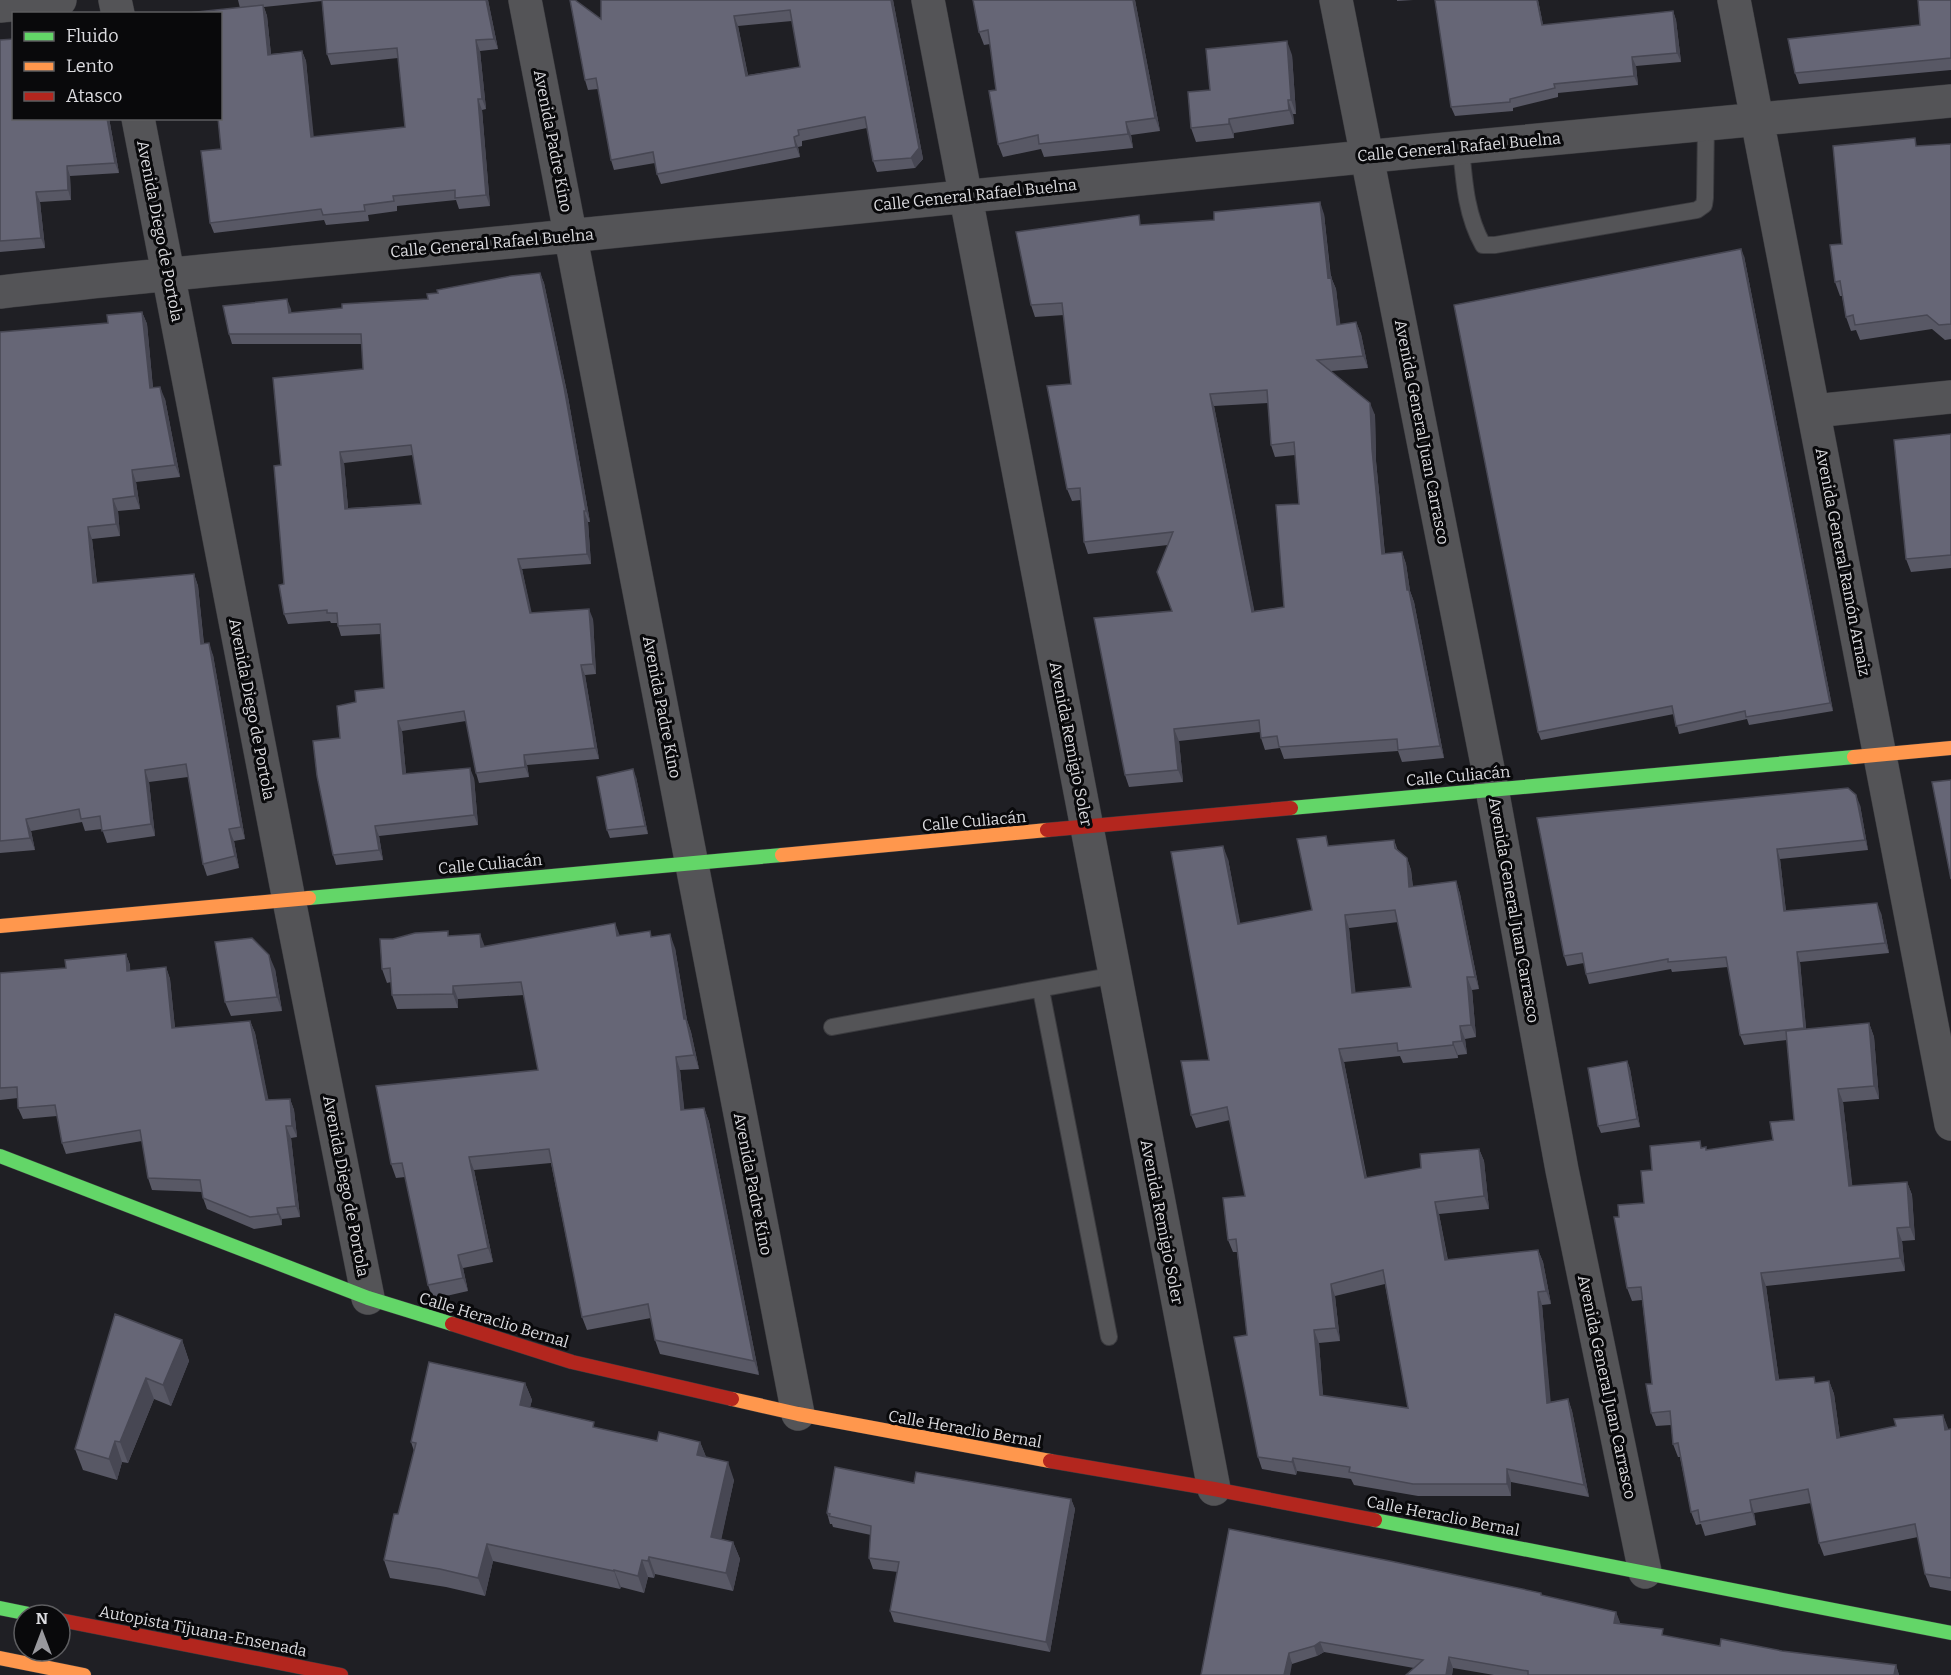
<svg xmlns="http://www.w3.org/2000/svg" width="1951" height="1675" font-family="Bitter,serif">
<rect width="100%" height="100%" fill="#1f1f24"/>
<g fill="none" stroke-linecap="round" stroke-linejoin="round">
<defs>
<path id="lane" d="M1461 147C1464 181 1466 215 1483 245H1495L1697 210 1704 205 1705 198 1706 123
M1041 990 1109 1337
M832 1027 1115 975"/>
<path id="street" d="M115 0 118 14
M525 0 798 1414
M928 0 1214 1489
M1336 0 1492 789 1562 1170 1645 1572
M1734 0 1951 1124
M0 6 60 0
M138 118 289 900 368 1298
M0 292C193 270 386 255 578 235 1036 189 1493 143 1951 101
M1814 411 1951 397"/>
<path id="fast" d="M1291 808 1854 757
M309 898 782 855
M0 1156 368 1298 452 1324
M1375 1520 1951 1633
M0 1608 34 1615"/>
<path id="slow" d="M1854 757 1951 748
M782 855 1047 830
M0 926 309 898
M732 1399 798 1414 1050 1461
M0 1658 84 1675"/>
<path id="jam" d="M1047 830 1291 808
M452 1324 572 1362 732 1399
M1050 1461 1214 1489 1375 1520
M60 1620 341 1675"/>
</defs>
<use href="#lane" stroke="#3b3b3f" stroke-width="18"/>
<use href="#street" stroke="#3b3b3f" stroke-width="34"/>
<use href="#fast" stroke="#3b3b3f" stroke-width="15"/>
<use href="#slow" stroke="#3b3b3f" stroke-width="15"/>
<use href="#jam" stroke="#3b3b3f" stroke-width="15"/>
<use href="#lane" stroke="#545457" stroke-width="16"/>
<use href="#street" stroke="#545457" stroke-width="33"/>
<use href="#fast" stroke="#63d668" stroke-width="14"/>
<use href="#slow" stroke="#ff974d" stroke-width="14"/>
<use href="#jam" stroke="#b3261e" stroke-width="14"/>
</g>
<path fill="#585865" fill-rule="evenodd" d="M238 0H488L498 49 480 51 486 109 482 110 490 206 459 209 456 200 397 206V211L368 215 369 221 326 225 324 220 214 233 210 223 240 8ZM322 1 327 54 331 65 398 58 405 127 313 137 306 61 302 51 271 54 267 16 264 7Z
M601 0H893L923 159 915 168 877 172 873 161 867 128 802 141V146L798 147 800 157 661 184 657 174 655 163 614 170 611 160 598 89 588 90 585 80 601 19ZM792 21 800 67 748 75 738 26Z
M973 0H1135L1160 131 1131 135 1133 148 1044 157 1041 149 1003 157 998 144 996 90 990 44 984 45 979 32Z
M1397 0H1413L1397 1Z
M1435 0H1538L1543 25 1673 11 1676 20 1681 62 1636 66 1638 85 1558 93V97L1513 108V111L1455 116 1451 107Z
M1951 0V70L1799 84 1795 73 1920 25Z
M0 40 109 118 119 173 70 176 71 200 40 202 45 248 0 252Z
M1292 55 1296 114H1293L1294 124 1234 133V138L1196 142 1191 128 1210 90Z
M1951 144V339L1945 340 1932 329 1860 340 1856 330 1851 331 1846 317 1842 296H1840L1835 282 1918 146Z
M1324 214 1331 277 1336 289 1340 325 1356 322 1361 334 1368 368 1331 371 1375 415 1376 461 1385 554 1402 552 1406 564 1410 591 1414 602 1444 758 1402 762 1398 751 1284 759 1280 748 1265 750 1261 738 1260 732 1179 741 1183 782 1129 787 1125 775 1172 611 1168 545 1088 554 1084 542 1081 500 1072 501 1067 489 1071 384 1064 315 1035 317 1031 305 1143 225ZM1268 403 1271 445 1275 457 1295 455 1299 504 1284 607 1254 611 1214 406Z
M1744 256 1833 711 1749 725 1747 719 1679 734 1674 714 1541 740 1538 732Z
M540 273 544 283 568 397 590 522H588L591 564 522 569 531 613 593 619 596 674 585 675 599 759 527 765 529 777 479 783 476 773 466 721 402 731 406 774 474 778 478 825 379 836 383 860 336 865 333 855 340 738 356 702 384 688 381 634 341 636 337 623H331L330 621 288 624 284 614 281 465 363 369 362 344H232L229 334 287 299 291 313 342 308 428 299 438 293ZM413 455 421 504 348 508 344 463Z
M142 312 147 324 153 388 165 399 180 477 136 482 140 509 118 511 120 536 92 539 97 583 194 574 198 586 204 644 213 655 245 839 234 841 239 868 207 876 203 864 188 777 149 782 155 836 107 843 102 829 85 831 82 822 31 831 35 850 0 853V332L108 323Z
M1951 434V568L1911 572 1906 559Z
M636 777 648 834 610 838 607 830Z
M1860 805 1868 850 1780 859 1786 911 1881 913 1889 953 1800 962 1806 1029 1869 1023 1874 1037 1879 1099 1843 1102 1852 1186 1907 1182 1912 1195 1915 1240 1902 1241 1905 1271 1766 1286 1779 1380 1816 1383 1829 1381 1834 1394 1840 1438 1896 1426 1943 1415 1948 1430 1951 1429V1591L1930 1587 1925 1574 1918 1537 1824 1556 1819 1543 1811 1503 1754 1513 1756 1525 1705 1536 1701 1524 1696 1525 1691 1512 1680 1457H1678L1673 1444 1671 1425 1656 1426 1651 1413 1652 1384 1642 1300 1632 1301 1627 1288 1619 1217 1644 1203 1652 1170 1702 1148 1706 1150 1773 1140 1794 1120 1787 1040 1744 1045 1740 1035 1728 967 1672 972 1671 969 1589 984 1586 974 1584 963 1567 966 1564 956Z
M1394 840 1398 851 1407 858 1411 870 1413 887 1456 881 1460 894 1479 989 1472 990 1476 1037 1465 1039 1467 1054 1458 1055V1058L1403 1063 1400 1056 1344 1062 1367 1178 1421 1168 1479 1149 1484 1161 1489 1209 1439 1214 1448 1260 1538 1250 1543 1262 1551 1304 1542 1305 1550 1402 1568 1399 1572 1411 1589 1497 1511 1482V1496H1418L1354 1485 1351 1479 1297 1471 1296 1475 1262 1469 1258 1457 1247 1335 1237 1252H1233L1228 1240 1245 1196 1230 1120 1196 1128 1191 1115 1209 1060 1228 859 1240 924 1312 910 1330 846ZM1398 922 1411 987 1355 993 1349 928ZM1385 1284 1408 1408 1323 1396 1319 1343 1340 1341 1335 1296Z
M450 936 484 947 620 936 652 937 675 948 687 1020 691 1032 699 1069 680 1070 684 1110 704 1108 709 1122 759 1375 660 1354 655 1340 651 1318 587 1330 582 1317 551 1163 474 1170 493 1262 463 1268 468 1291 433 1299 428 1285 405 1177 396 1178 391 1164 538 1070 524 995 458 999V1008L397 1009 392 995 391 982 387 983 382 969Z
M126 954 130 965V971L166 967 170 979 175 1028 250 1021 255 1033 268 1100 290 1099 294 1110 297 1137 291 1138 300 1217 282 1219V1225L254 1229 207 1209 203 1198 202 1192 152 1190 148 1178 142 1141 66 1154 62 1143 57 1116 23 1119 18 1108V1098L0 1100V973L66 968Z
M275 969 282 1011 231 1016 225 1002Z
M1627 1061 1630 1069 1640 1127 1601 1133 1598 1126Z
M182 1340 189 1361 171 1406 154 1399 128 1463 122 1462 117 1480 83 1470 75 1449Z
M525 1383 532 1400 530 1407 596 1428 657 1441 700 1442 706 1457 734 1480 721 1539 733 1542 740 1559 733 1591 655 1574 654 1578 648 1577 644 1593 621 1587 620 1589 493 1561 485 1596 446 1587 390 1578 384 1560 398 1514 414 1451 411 1442Z
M914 1483 1071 1499 1075 1509 1050 1652 894 1622 890 1611 898 1572 873 1569 869 1558 871 1535 833 1527 832 1524H830L827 1513Z
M1229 1529 1541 1593 1542 1596 1616 1612 1620 1624 1666 1636 1720 1646 1782 1651 1896 1665 1899 1675H1494L1453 1668 1452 1675H1406L1414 1668 1324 1652 1317 1656 1292 1664Z"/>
<path fill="#474753" d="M486 0H488L498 49 494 39Z
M891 0H893L923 159 915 168 911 158Z
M1133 0H1135L1160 131 1155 118Z
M1537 0H1538L1545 34 1542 25Z
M263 5 267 16 272 65 268 55Z
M1673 11 1676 20 1681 62 1677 53Z
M734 16 738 26 750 86 746 76Z
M476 40 480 51 486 109 482 99Z
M1287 41 1292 55 1296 114 1291 100Z
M302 51 306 61 315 148 311 137Z
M1632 57 1636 66 1638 85 1634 76Z
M478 99 482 110 490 206 486 195Z
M1288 100 1293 114 1294 124 1289 110Z
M107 118H109L119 173 115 163Z
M1229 119 1234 133V138L1229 124Z
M1126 122 1131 135 1133 148 1128 134Z
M794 137 798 147 800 157 796 147Z
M67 166 70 176 71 200 68 190Z
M36 192 40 202 45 248 41 238Z
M1320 202 1324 214 1332 290 1328 278Z
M1741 249 1744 256 1833 711 1830 703Z
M540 273 544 283 568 397 590 522 586 511Z
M1331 277 1336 289 1342 337 1337 325Z
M287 299 291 309 293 323 289 313Z
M142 312 147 324 154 400 150 388Z
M1356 322 1361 334 1368 368 1363 356Z
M160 387 165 399 180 477 175 465Z
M1210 394 1214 406 1257 624 1252 612Z
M1370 403 1375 415 1376 461 1386 566 1382 554 1372 449Z
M340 452 344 463 349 519 345 509Z
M132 470 136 482 140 509 135 496Z
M113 499 118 511 120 536 116 524Z
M584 511 588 522 591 564 587 554Z
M88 527 92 539 98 595 93 583Z
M1402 552 1406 564 1410 591 1414 602 1444 758 1440 746 1407 590Z
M518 559 522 569 534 623 530 613Z
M194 574 198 586 205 656 201 644Z
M589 609 593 619 596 674 593 664Z
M209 643 213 655 245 839 241 827Z
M581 665 585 675 599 759 595 748Z
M398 721 402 731 407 785 403 774Z
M1174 729 1179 741 1183 782 1178 770Z
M524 755 527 765 529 777 525 767Z
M470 768 474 778 478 825 474 815Z
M633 769 636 777 648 834 645 826Z
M145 770 149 782 155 836 151 824Z
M1856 795 1860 805 1868 850 1865 840Z
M26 819 31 831 35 850 30 838Z
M375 826 379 836 383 860 379 850Z
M229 829 234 841 239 868 235 856Z
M1223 846 1228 859 1243 937 1238 924Z
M1777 849 1780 859 1787 921 1784 911Z
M1407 858 1411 870 1414 900 1409 887Z
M1456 881 1460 894 1479 989 1475 977Z
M1877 903 1881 913 1889 953 1885 943Z
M1345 915 1349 928 1357 1006 1352 993Z
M615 923 620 936H617Z
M480 934 485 947H481Z
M670 934 675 948 687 1020 691 1032 699 1069 694 1055 684 1019Z
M1797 952 1800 962 1807 1038 1804 1028Z
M126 954 130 965 131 983 127 971Z
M269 955 275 969 282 1011 277 997Z
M166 967 170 979 176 1039 172 1028Z
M1467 977 1472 990 1476 1037 1471 1025Z
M453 986 458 999V1008L453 994Z
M250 1021 255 1033 271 1112 266 1100Z
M1869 1023 1874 1037 1879 1099 1874 1086Z
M1460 1026 1465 1039 1467 1054 1462 1041Z
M1453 1042 1458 1055V1058L1453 1045Z
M1339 1049 1344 1062 1369 1191 1365 1178Z
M676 1057 680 1070 686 1124 681 1110Z
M1627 1061 1630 1069 1640 1127 1637 1119Z
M1838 1089 1843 1102 1854 1200 1849 1186Z
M290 1099 294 1110 297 1137 292 1126Z
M704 1108 709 1122 759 1375 754 1361Z
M286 1126 291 1138 300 1217 296 1206Z
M1479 1149 1484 1161 1489 1209 1484 1196Z
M469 1157 474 1170 493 1262 488 1248Z
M1907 1182 1912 1195 1915 1240 1910 1227Z
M1435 1202 1439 1214 1450 1273 1445 1260Z
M277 1208 282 1219V1225L278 1214Z
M1897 1228 1902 1241 1905 1271 1900 1258Z
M1538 1250 1543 1262 1551 1304 1546 1291Z
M458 1255 463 1268 468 1291 463 1278Z
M1761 1273 1766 1286 1781 1394 1776 1380Z
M1331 1284 1335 1296 1340 1341 1336 1328Z
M1538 1292 1542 1305 1552 1416 1547 1403Z
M1314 1330 1319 1343 1324 1408 1320 1395Z
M182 1340 189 1361 171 1406 163 1385Z
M146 1378 154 1399 128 1463 120 1442Z
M1829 1381 1834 1394 1842 1452 1837 1438Z
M525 1383 532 1400 526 1422 520 1405Z
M1568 1399 1572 1411 1589 1497 1584 1485Z
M1943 1415 1948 1428 1950 1444 1945 1430Z
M115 1441 122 1462 117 1480 109 1459Z
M700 1442 707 1459 697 1455Z
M1293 1458 1297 1471 1296 1475 1292 1462Z
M728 1462 734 1480 718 1555 711 1537Z
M1507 1469 1511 1482V1496L1507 1484Z
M1071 1499 1075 1509 1050 1652 1046 1642Z
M1750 1500 1754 1513 1756 1525 1752 1512Z
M733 1542 740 1559 733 1591 726 1573Z
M487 1544 493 1561 485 1596 478 1578Z
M649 1557 655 1574 654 1578 648 1561Z
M642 1560 648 1577 644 1593 638 1576Z
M614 1570 621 1587 620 1589 614 1571Z
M1616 1612 1620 1622 1618 1634 1614 1623Z
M1320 1642 1324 1652 1317 1656 1314 1646Z
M1289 1653 1292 1664 1290 1675H1284Z
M1449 1657 1453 1668 1452 1675H1446Z
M1896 1665 1899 1675H1894Z"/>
<path fill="#666676" stroke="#474753" stroke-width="1.5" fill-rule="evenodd" d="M322 0H486L494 39 476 40 482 99H478L486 195 455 198V190L393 196 394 201 364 205 365 211 323 215 321 209 210 223 201 151 221 149 218 118H220V14L187 13 263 5 268 55 302 51 311 137 405 127 397 48 327 54Z
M570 0H575L601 19V0H891L919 148 911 158 873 161 865 117 798 130 799 135 794 137 796 147 657 174 653 152 611 160 596 78 585 80ZM790 10 800 67 746 76 734 16Z
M973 0H1133L1155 118 1126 122 1128 134 1039 144 1038 135 998 144 989 91 996 90 988 30 979 32Z
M1435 0H1537L1542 25 1673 11 1677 53 1632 57 1634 76 1554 84 1555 88 1510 99V102L1451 107Z
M1918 0H1951V58L1795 73 1788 39 1920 25Z
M14 39V118H107L115 163 67 166 68 190 36 192 41 238 0 241V40Z
M1287 41 1291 100H1288L1289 110 1229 119V124L1191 128 1188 92 1210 90 1206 49Z
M1915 138 1916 146 1951 144V324L1939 325 1927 315 1855 325 1853 315 1846 317 1840 281 1835 282 1830 245 1842 244 1833 146Z
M1320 202 1328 278 1331 277 1337 325 1356 322 1363 356 1317 360 1370 403 1372 449 1382 554 1402 552 1407 590H1409L1440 746 1398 750 1397 739 1279 747 1277 736 1261 738 1259 720 1174 729 1178 770 1125 775 1094 618 1172 611 1157 572 1173 532 1084 542 1080 488 1067 489 1047 386 1071 384 1062 303 1031 305 1016 232 1139 215 1140 225 1214 220V212ZM1267 390 1271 445 1294 442 1299 504 1276 505 1284 607 1252 612 1210 394Z
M1741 249 1830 703 1746 717 1745 711 1676 726 1672 706 1538 732 1454 305Z
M540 273 564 387 586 511H584L587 554 518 559 530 613 589 609 593 664 581 665 595 748 524 755 525 767 476 773 464 711 398 721 403 774 470 768 474 815 375 826 379 850 333 855 317 776 313 741 340 738 337 706 356 702 355 691 384 688 380 624 338 626 337 613H327V610L284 614 279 585 284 584 274 466 281 465 273 378 363 369 361 334H229L223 306 287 299 289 313 342 308V304L428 299 427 294 438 293 437 290 511 276ZM411 445 421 504 345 509 340 452Z
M142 312 150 388 160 387 175 465 132 470 135 496 113 499 116 524 88 527 93 583 194 574 201 644 209 643 241 827 229 829 235 856 203 864 186 764 145 770 151 824 102 831 100 816 81 819 79 809 26 819 30 838 0 841V332L108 323 107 315Z
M1951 434V555L1906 559 1894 440Z
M633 769 645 826 607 830 597 777Z
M1951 780V879L1932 782Z
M1848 788 1856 795 1865 840 1777 849 1784 911 1877 903 1885 943 1797 952 1804 1028 1740 1035 1726 957 1668 962V959L1586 974 1582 953 1564 956 1537 818Z
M1326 836 1328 846 1394 840 1395 848 1407 858 1409 887 1456 881 1475 977H1467L1471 1025 1460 1026 1462 1041 1453 1042V1045L1398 1051 1397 1043 1339 1049 1365 1178 1421 1168 1420 1154 1479 1149 1484 1196 1435 1202 1445 1260 1538 1250 1546 1291 1538 1292 1547 1403 1568 1399 1584 1485 1507 1469V1484H1413L1349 1472 1350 1467 1293 1458 1292 1462 1258 1457 1234 1337 1247 1335 1236 1239 1228 1240 1223 1198 1245 1196 1227 1107 1191 1115 1181 1061 1209 1060 1171 852 1223 846 1238 924 1312 910 1297 839ZM1395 910 1411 987 1352 993 1345 915ZM1383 1270 1408 1408 1320 1395 1314 1330 1336 1328 1331 1284Z
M615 923 617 936 650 931 651 937 670 934 684 1019H686L694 1055 676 1057 681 1110 704 1108 754 1361 655 1340 648 1304 582 1317 549 1149 469 1157 488 1248 458 1255 463 1278 428 1285 402 1163 391 1164 376 1086 538 1070 521 982 453 986V994L392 995 390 968 382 969 380 939H393L415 933 448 931V936L480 934 481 947Z
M252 938 269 955 277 997 225 1002 215 942Z
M126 954 127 971 166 967 172 1028 250 1021 266 1100 290 1099 292 1126H286L296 1206 277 1208 278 1214 250 1217 203 1198 200 1180 148 1178 140 1130 62 1143 55 1105 18 1108 17 1087 0 1088V973L66 968 65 960Z
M1869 1023 1874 1086 1838 1089 1849 1186 1907 1182 1910 1227 1897 1228 1900 1258 1761 1273 1776 1380 1814 1377 1815 1383 1829 1381 1837 1438 1896 1426 1894 1419 1943 1415 1945 1430 1951 1429V1578L1925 1574 1915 1524 1819 1543 1808 1489 1750 1500 1752 1512 1700 1522 1698 1510 1691 1512 1678 1443 1673 1444 1670 1411 1651 1413 1646 1384H1652L1641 1287 1627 1288 1614 1217H1619L1618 1205 1644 1203 1641 1171 1652 1170 1650 1146 1700 1141 1701 1148 1706 1147V1150L1773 1140 1770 1122 1794 1120 1786 1031Z
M1627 1061 1637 1119 1598 1126 1588 1068Z
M115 1314 182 1340 163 1385 146 1378 120 1442 115 1441 109 1459 75 1449Z
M429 1362 525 1383 520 1405 594 1422 593 1427 657 1441 659 1432 700 1442 697 1455 728 1462 711 1537 733 1542 726 1573 649 1557 648 1561 642 1560 638 1576 614 1570V1571L487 1544 478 1578 440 1569 384 1560 394 1514H398L416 1443 411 1442Z
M835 1467 914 1483 916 1472 1071 1499 1046 1642 890 1611 899 1562 869 1558 871 1526 829 1516 830 1514 827 1513Z
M1229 1529 1390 1561 1541 1593V1595L1616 1612 1614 1623 1663 1629 1662 1635 1720 1646 1721 1639 1782 1651 1896 1665 1894 1675H1528V1671L1449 1657 1446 1675H1406L1423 1660 1320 1642 1314 1646 1289 1653 1284 1675H1201Z"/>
<g text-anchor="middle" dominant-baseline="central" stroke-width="6" stroke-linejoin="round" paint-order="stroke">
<g font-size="16" fill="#dbdbdf" stroke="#09090b">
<text transform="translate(553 141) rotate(79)">Avenida Padre Kino</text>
<text transform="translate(1459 147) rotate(-5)">Calle General Rafael Buelna</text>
<text transform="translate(975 195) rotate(-6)">Calle General Rafael Buelna</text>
<text transform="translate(160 231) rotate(79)">Avenida Diego de Portola</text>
<text transform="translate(492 243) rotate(-5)">Calle General Rafael Buelna</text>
<text transform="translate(1422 432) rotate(79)">Avenida General Juan Carrasco</text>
<text transform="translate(1843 562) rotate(79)">Avenida General Ramón Arnaiz</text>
<text transform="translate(662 707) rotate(79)">Avenida Padre Kino</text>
<text transform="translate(252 709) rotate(79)">Avenida Diego de Portola</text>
<text transform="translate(1071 744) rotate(79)">Avenida Remigio Soler</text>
<text transform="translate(1458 776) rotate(-5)">Calle Culiacán</text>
<text transform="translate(974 821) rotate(-5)">Calle Culiacán</text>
<text transform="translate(490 864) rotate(-5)">Calle Culiacán</text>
<text transform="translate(1514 910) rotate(80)">Avenida General Juan Carrasco</text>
<text transform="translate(753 1184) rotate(79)">Avenida Padre Kino</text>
<text transform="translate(346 1186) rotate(79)">Avenida Diego de Portola</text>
<text transform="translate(1162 1222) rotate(79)">Avenida Remigio Soler</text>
<text transform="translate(494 1320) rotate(17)">Calle Heraclio Bernal</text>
<text transform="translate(1607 1387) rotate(78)">Avenida General Juan Carrasco</text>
<text transform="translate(965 1429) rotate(10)">Calle Heraclio Bernal</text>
<text transform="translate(1443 1516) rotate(11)">Calle Heraclio Bernal</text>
<text transform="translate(203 1631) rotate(11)">Autopista Tijuana-Ensenada</text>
</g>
</g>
<rect x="12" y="12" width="210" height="108" fill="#09090b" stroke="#5d5d60" stroke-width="1.5"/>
<rect x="24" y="32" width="30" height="9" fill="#63d668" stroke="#5d5d60" stroke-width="1.5"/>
<text x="66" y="42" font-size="18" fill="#dbdbdf">Fluido</text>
<rect x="24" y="62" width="30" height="9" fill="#ff974d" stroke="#5d5d60" stroke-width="1.5"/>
<text x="66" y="72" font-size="18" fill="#dbdbdf">Lento</text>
<rect x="24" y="92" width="30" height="9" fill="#b3261e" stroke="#5d5d60" stroke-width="1.5"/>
<text x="66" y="102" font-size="18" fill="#dbdbdf">Atasco</text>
<g transform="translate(42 1633)"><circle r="28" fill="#09090b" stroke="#5d5d60" stroke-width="1.5"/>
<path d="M0-4.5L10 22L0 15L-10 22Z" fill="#99999e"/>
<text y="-9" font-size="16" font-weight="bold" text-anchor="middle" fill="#dbdbdf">N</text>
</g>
</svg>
